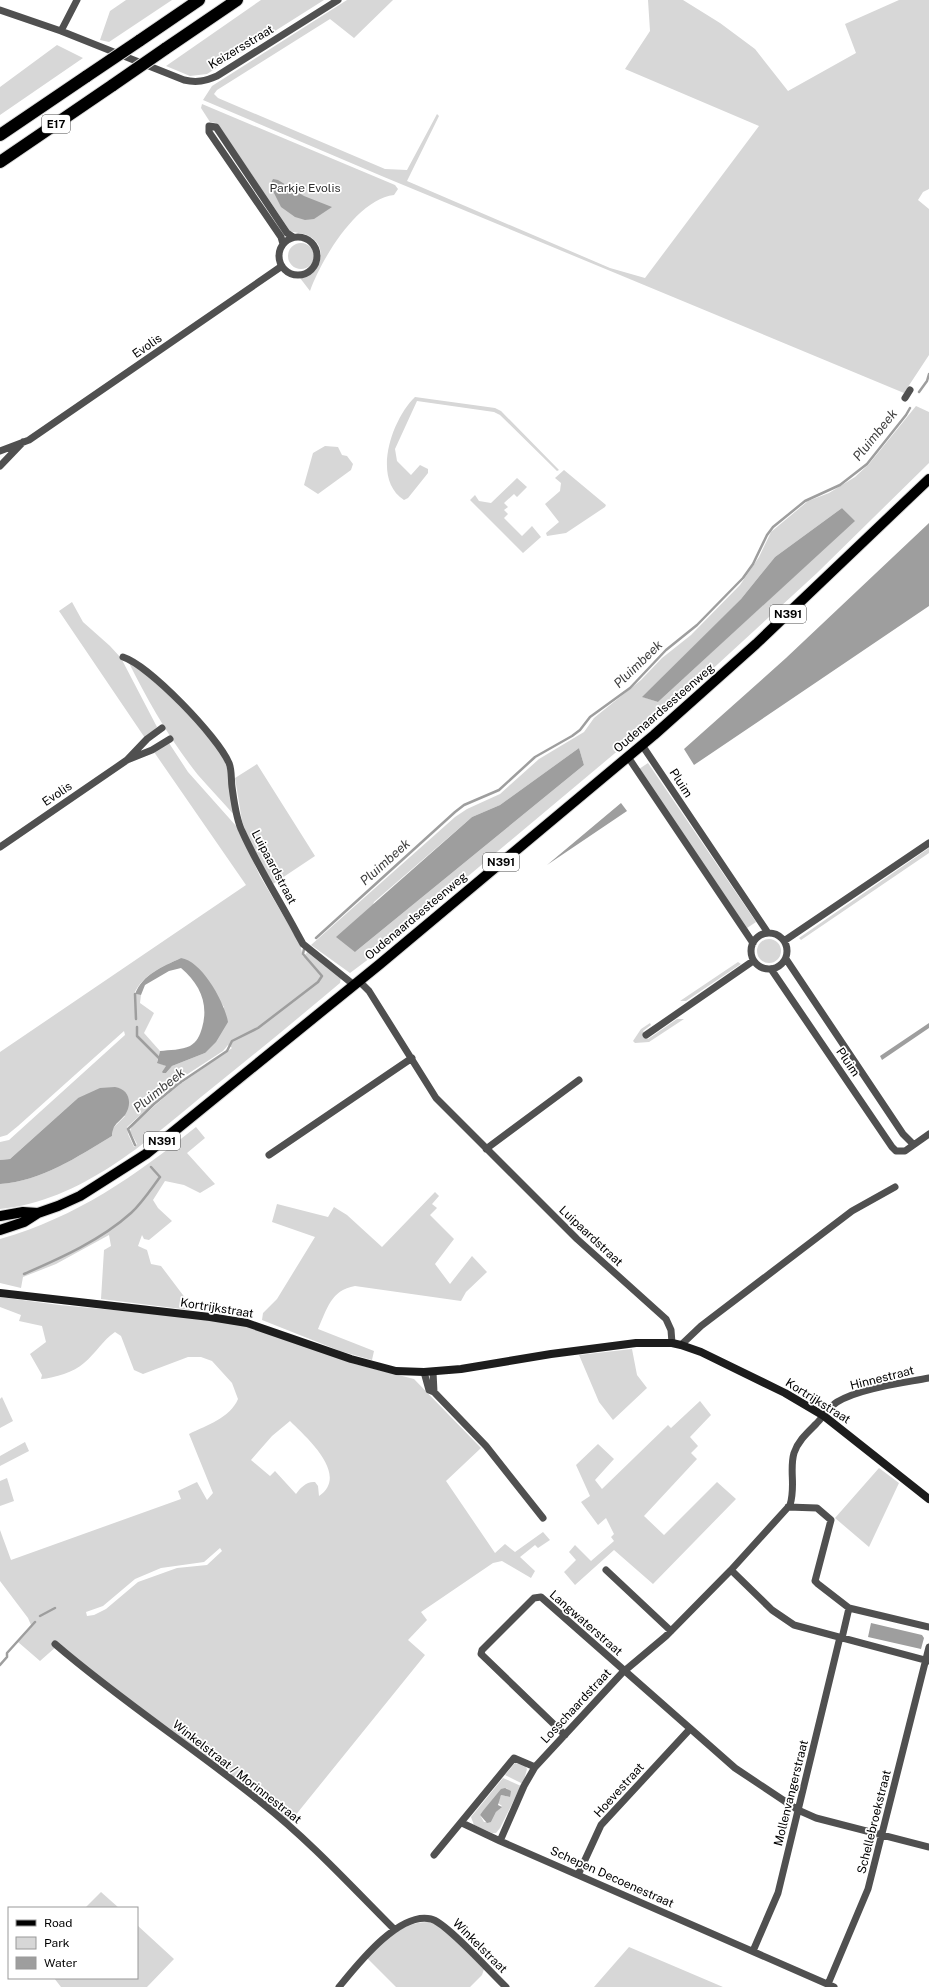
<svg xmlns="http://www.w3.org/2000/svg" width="929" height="1987" font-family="'Public Sans',sans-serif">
<rect width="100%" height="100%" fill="#fff"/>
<path fill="#d7d7d7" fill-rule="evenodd" d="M126 0H172L109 42 100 40 110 11Z
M261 0H324L207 74 190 76 166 66Z
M347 0H393L354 38 330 19 217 90 214 94 218 98 385 169 407 170 437 114 439 116 407 181 610 268 645 278 759 126 625 69 650 31 648 0H683L720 23 755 49 788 91 856 53 845 24 899 0H929V189L923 192 918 200 929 209V355L904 393 384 177 203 100 212 86Z
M57 45 83 58 0 115V87Z
M202 104 395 185 398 189 394 195C357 199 321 260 310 291L300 278C320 274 330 247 309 236 304 233 296 233 290 231L221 129 216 123 210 122 201 108Z
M288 256a13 13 0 1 1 26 0a13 13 0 1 1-26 0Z
M415 397 495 408 501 411 559 470 557 471 500 415 494 412 417 401 395 449 397 461 411 475 420 465 428 469V473L408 498 404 500C371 479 392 419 415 397Z
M916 406 929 412V463L817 573 682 697 374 955 350 973 311 945 455 817 467 809 500 794 539 759 584 732 594 718 641 680 662 658 691 635 740 585 759 557 771 532 808 501 829 493 855 477 869 464ZM842 508 854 521 658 702 643 697 741 599 775 557ZM579 748 584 765 355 952 374 902 472 817 500 805Z
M325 446 338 447 342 455 347 456 353 464 351 470 318 494 304 485 313 453Z
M564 470 606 505 605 507 566 533 547 536 546 533 559 522 545 504 560 491 561 483 555 478Z
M517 478 527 487 517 497 514 494 504 503 508 507 504 510 508 514 504 518 522 536 532 526 541 537 523 553 470 500 475 495 479 501 491 503Z
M72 602 83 622 110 646 121 658 157 727 145 738 59 611Z
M128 661 141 670 182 707 221 751 227 768 235 816C223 802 210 789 198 775 170 740 148 701 128 661Z
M169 743 188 772 237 827 260 876 300 944 303 957 309 950 341 977 340 983C296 1020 251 1057 206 1093 146 1142 81 1201 0 1209V1184C42 1181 77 1157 112 1136L113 1128 125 1116 78 1098 10 1159 0 1160V1142L9 1140 125 1035 124 1031 18 1126 7 1135 0 1137V1052L246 885 154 752ZM181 958 216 995 224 1007 205 1053 172 1066 166 1073V1066L157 1062 160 1051 144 1033 154 1013 140 1003 141 995 134 994C143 974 162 967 181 958ZM228 1045 232 1048 182 1083 180 1079 223 1051ZM167 1091 169 1093 132 1126 130 1131 137 1144 134 1147 128 1134 127 1127Z
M648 763 756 922 747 928 639 769Z
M257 764 315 856 273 884 251 845 242 821 235 778Z
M929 848V853L801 940 799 938Z
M757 951a12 12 0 1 1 24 0a12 12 0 1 1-24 0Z
M738 962 741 964 686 1001H680Z
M677 1019H684L649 1042 635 1043 633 1041 641 1029 650 1023 651 1025 643 1031 648 1039Z
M196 1127 205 1138 187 1153 215 1184 200 1193 184 1185 165 1181 153 1200 158 1208 172 1221 149 1240 144 1239 142 1235 138 1246 147 1250 151 1264 161 1266 189 1303 190 1310 101 1299 104 1250 111 1246 109 1235 56 1264 23 1277 21 1288 0 1283V1239C77 1217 135 1176 196 1127Z
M435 1192 439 1196 432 1204 437 1208 430 1215 454 1239 435 1264 450 1284 472 1256 487 1272 466 1292 461 1301 355 1286C331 1290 327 1309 318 1329L374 1351 372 1360 340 1351 262 1320 263 1313 277 1299 315 1237 272 1222 277 1204 328 1217 334 1207 347 1215 382 1247Z
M0 1297 59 1305 211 1319 252 1327 355 1364 414 1379 481 1448 446 1481 495 1553 505 1544 515 1552 543 1532 550 1540 538 1548 535 1545 520 1557 535 1571 531 1578 502 1561 493 1563 421 1612 427 1620 408 1640 425 1655 290 1822 57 1646 40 1661 18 1642 31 1628V1625L28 1618 0 1581V1530L11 1560 181 1499 178 1491 197 1482 207 1500 213 1493 189 1434C207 1425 230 1418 238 1399L232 1383 212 1361 201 1357H188L143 1374 134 1370 121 1336 115 1332C103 1340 96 1353 84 1363 74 1372 55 1378 41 1379L42 1375 30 1354 46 1342 42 1326 19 1321 21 1315 0 1307ZM290 1421C306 1437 350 1475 319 1496L318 1486 315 1482C307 1481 300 1488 296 1494L275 1471 270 1476 251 1460 272 1436ZM220 1548 222 1551 207 1565 177 1568 138 1582 106 1609 94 1615 87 1616 86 1612 103 1606 135 1579 161 1568 204 1562Z
M632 1349 637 1375 647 1388 613 1420 599 1402 579 1355Z
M2 1397 13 1421 0 1428V1399Z
M700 1401 711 1415 690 1437 698 1446 691 1453 697 1459 644 1516 664 1535 717 1482 736 1499 653 1584 614 1550 575 1585 564 1572 576 1560 569 1552 575 1545 591 1561 614 1541 611 1537 614 1534 606 1518 598 1525 581 1502 590 1496 576 1465 598 1444 614 1459 595 1480 602 1489 668 1425 671 1428Z
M25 1442 29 1451 0 1466V1456Z
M879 1468 899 1483 869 1547 835 1518Z
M7 1478 14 1501 0 1506V1481Z
M515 1763 525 1765 527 1769 523 1784 505 1775Z
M503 1778 521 1786 500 1828 496 1833H492L474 1825 471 1817ZM507 1788 510 1797 501 1795 498 1803 502 1806 496 1812 491 1822H484L480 1815 482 1812Z
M101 1892 119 1908H85Z
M428 1922 439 1925 484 1969 482 1975 470 1987H396L366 1957C383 1941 403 1922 428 1922Z
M137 1925 174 1959 147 1987H61L54 1978H137Z
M629 1947 723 1987H594Z"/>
<path fill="#9e9e9e" d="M273 179 278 180 304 196 332 207 314 219 305 220 295 217 281 207 270 185Z
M842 508 855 521 658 702 642 697 741 599 775 557Z
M929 523V606L694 765 684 749 786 658Z
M579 748 584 765 355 952 336 937 472 817 500 805Z
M621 803 627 811 547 865Z
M181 958C202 961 225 1003 228 1022L216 1042 205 1053 172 1066 166 1073H163L162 1072 166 1066 157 1063 160 1051C169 1050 182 1050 190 1046 197 1042 200 1035 202 1028 209 1004 200 984 181 968L169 971 145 985 141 995 135 994C143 974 162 967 181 958Z
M929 1023V1028L882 1060 880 1056Z
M115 1087C129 1089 133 1103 125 1115 122 1119 117 1122 114 1127 113 1129 112 1133 112 1136 77 1157 42 1181 0 1184V1160L10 1159 78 1098 100 1088Z
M871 1623 922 1635 924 1638 921 1649 868 1637Z
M505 1788 511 1791 510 1797 501 1795 498 1805 502 1807 496 1812 491 1822 487 1823 480 1815 482 1812 501 1789Z"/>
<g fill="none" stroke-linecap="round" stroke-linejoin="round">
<path stroke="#9e9e9e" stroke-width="2.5" d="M919 392 927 381 929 374
M316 938 455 812 464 805 499 790 535 757 572 736 580 730 590 717 630 688 666 650 697 625 743 578 753 564 767 535 773 527 805 501 840 485 867 464 906 415 910 408
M135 994 136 1019
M137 1027V1036L160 1059
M135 1145 128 1129 154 1104 178 1084 227 1051 232 1041 258 1028 318 982 322 976 303 954 304 949
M24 1274C61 1258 101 1240 131 1213 142 1203 151 1189 160 1177L151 1167
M40 1616 55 1608
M0 1665 7 1657V1653L35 1622"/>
<defs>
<path id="primary" d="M0 1216 23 1212 38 1213
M0 1230 24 1222 38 1213 58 1206 80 1196 146 1154 380 964 654 735 756 644 929 479"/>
<path id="motorway" d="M139 41 199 0
M165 49 237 0
M0 135 87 76
M0 162 113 85"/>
</defs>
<use href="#primary" stroke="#dbdbdb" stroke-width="12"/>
<use href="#motorway" stroke="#dbdbdb" stroke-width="14"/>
<path stroke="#505050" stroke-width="7" d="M0 10 61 31 184 80C197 83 205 81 217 76L338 0
M61 31 77 0
M279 256a19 19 0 1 1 38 0a19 19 0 1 1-38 0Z
M283 244 281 237 209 132V126L216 127 287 233 293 237
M905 398 910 390
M0 451 29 440 282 266
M0 466 23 442
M123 657C150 666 218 737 229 763 232 770 231 780 232 787 234 801 236 819 242 831 258 867 280 901 298 935L303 944 354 985
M642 745 768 933
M628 757 753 943
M127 760 147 739 162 728
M0 847 127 760 152 750 170 739
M751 951a18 18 0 1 1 36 0a18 18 0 1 1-36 0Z
M784 941 929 843
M786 959 903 1134 913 1144
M771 969 892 1147 896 1151H905L929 1134
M359 981 369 991 436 1098 577 1239 666 1319 671 1330 672 1343
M646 1035 753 961
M486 1149 579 1080
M269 1155 412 1058
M681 1345 701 1326 852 1211 895 1187
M424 1372 429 1390 434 1392 486 1446 543 1518
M433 1372 434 1392
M788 1507 817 1508 831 1520 815 1581 818 1584 849 1608 929 1627
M606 1570 671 1631
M731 1570 772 1610 794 1625 929 1661
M842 1638 849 1608
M55 1644C121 1701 194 1748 262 1803 310 1841 351 1886 394 1929
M565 1735 481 1654 482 1650 534 1598 541 1597 735 1768 798 1810 816 1818 929 1847
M462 1823 500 1841 834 1987
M500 1841 524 1786 535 1767 622 1673 666 1636 731 1570 790 1505C796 1486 789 1470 794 1453 798 1441 807 1433 816 1424 823 1417 829 1407 837 1402 860 1388 903 1383 929 1378
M434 1855 514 1758 535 1767
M578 1875 601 1825 690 1729
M753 1951 778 1893 840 1637
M828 1984 868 1889 929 1647
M339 1987C357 1965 399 1911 431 1919 446 1922 492 1974 506 1987"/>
<path stroke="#1d1d1d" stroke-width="8" d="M0 1293 210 1317 247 1323 351 1359 396 1371 424 1372 461 1369 551 1354 636 1343H672L681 1345 701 1352 785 1393 824 1416 929 1499"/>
<use href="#primary" stroke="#000" stroke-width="10"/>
<use href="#motorway" stroke="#000" stroke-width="12"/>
<defs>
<path id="motorway-bridge" d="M87 76 139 41
M113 85 165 49"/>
</defs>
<use href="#motorway-bridge" stroke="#dbdbdb" stroke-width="14" stroke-linecap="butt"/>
<use href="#motorway-bridge" stroke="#000" stroke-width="12"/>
</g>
<g text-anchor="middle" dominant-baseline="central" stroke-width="3.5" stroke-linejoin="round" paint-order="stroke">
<g fill="#fff" stroke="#4c4c4c" stroke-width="1">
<rect x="42" y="115" width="28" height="18" rx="3"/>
<rect x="770" y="605" width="36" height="18" rx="3"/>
<rect x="483" y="853" width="36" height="18" rx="3"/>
<rect x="144" y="1132" width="36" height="18" rx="3"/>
</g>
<g font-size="11" font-weight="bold" fill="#000">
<text x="56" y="124">E17</text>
<text x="788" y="614">N391</text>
<text x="501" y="862">N391</text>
<text x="162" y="1141">N391</text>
</g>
<g font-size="12" fill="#000" stroke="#fff">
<text transform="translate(241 47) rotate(-31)">Keizersstraat</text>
<text transform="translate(147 346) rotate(-35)">Evolis</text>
<text transform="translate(664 708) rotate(-41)">Oudenaardsesteenweg</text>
<text transform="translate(681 783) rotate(57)">Pluim</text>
<text transform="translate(57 794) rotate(-34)">Evolis</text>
<text transform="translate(274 867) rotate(62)">Luipaardstraat</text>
<text transform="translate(416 916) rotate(-40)">Oudenaardsesteenweg</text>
<text transform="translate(848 1062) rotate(56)">Pluim</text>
<text transform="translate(591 1236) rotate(43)">Luipaardstraat</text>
<text transform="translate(217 1308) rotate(9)">Kortrijkstraat</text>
<text transform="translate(882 1378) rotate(-14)">Hinnestraat</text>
<text transform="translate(818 1401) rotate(32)">Kortrijkstraat</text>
<text transform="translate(586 1623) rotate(41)">Langwaterstraat</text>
<text transform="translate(576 1706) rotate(-47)">Losschaardstraat</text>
<text transform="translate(237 1772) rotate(38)">Winkelstraat / Morinnestraat</text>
<text transform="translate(619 1790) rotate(-48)">Hoevestraat</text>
<text transform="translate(791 1793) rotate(-76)">Mollenvangerstraat</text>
<text transform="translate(874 1822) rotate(-76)">Schellebroekstraat</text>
<text transform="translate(612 1877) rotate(24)">Schepen Decoenestraat</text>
<text transform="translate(480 1946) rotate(45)">Winkelstraat</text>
</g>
<g font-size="12" fill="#2e2e2e" stroke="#fff">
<text x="305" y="188">Parkje Evolis</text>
</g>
<g font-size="13" font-style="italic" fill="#3f3f3f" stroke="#fff">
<text transform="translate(875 435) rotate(-51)">Pluimbeek</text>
<text transform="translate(638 664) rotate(-44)">Pluimbeek</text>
<text transform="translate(385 862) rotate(-42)">Pluimbeek</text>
<text transform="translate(159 1090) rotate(-39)">Pluimbeek</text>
</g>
</g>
<rect x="8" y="1907" width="130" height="72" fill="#ffffff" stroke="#999999"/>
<rect x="16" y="1920" width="20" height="6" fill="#000000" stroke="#999999"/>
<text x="44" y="1927" font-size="12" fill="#000000">Road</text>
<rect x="16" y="1937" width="20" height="12" fill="#d7d7d7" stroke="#999999"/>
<text x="44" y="1947" font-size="12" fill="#000000">Park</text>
<rect x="16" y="1957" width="20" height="12" fill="#9e9e9e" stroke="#999999"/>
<text x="44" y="1967" font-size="12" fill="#000000">Water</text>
</svg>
